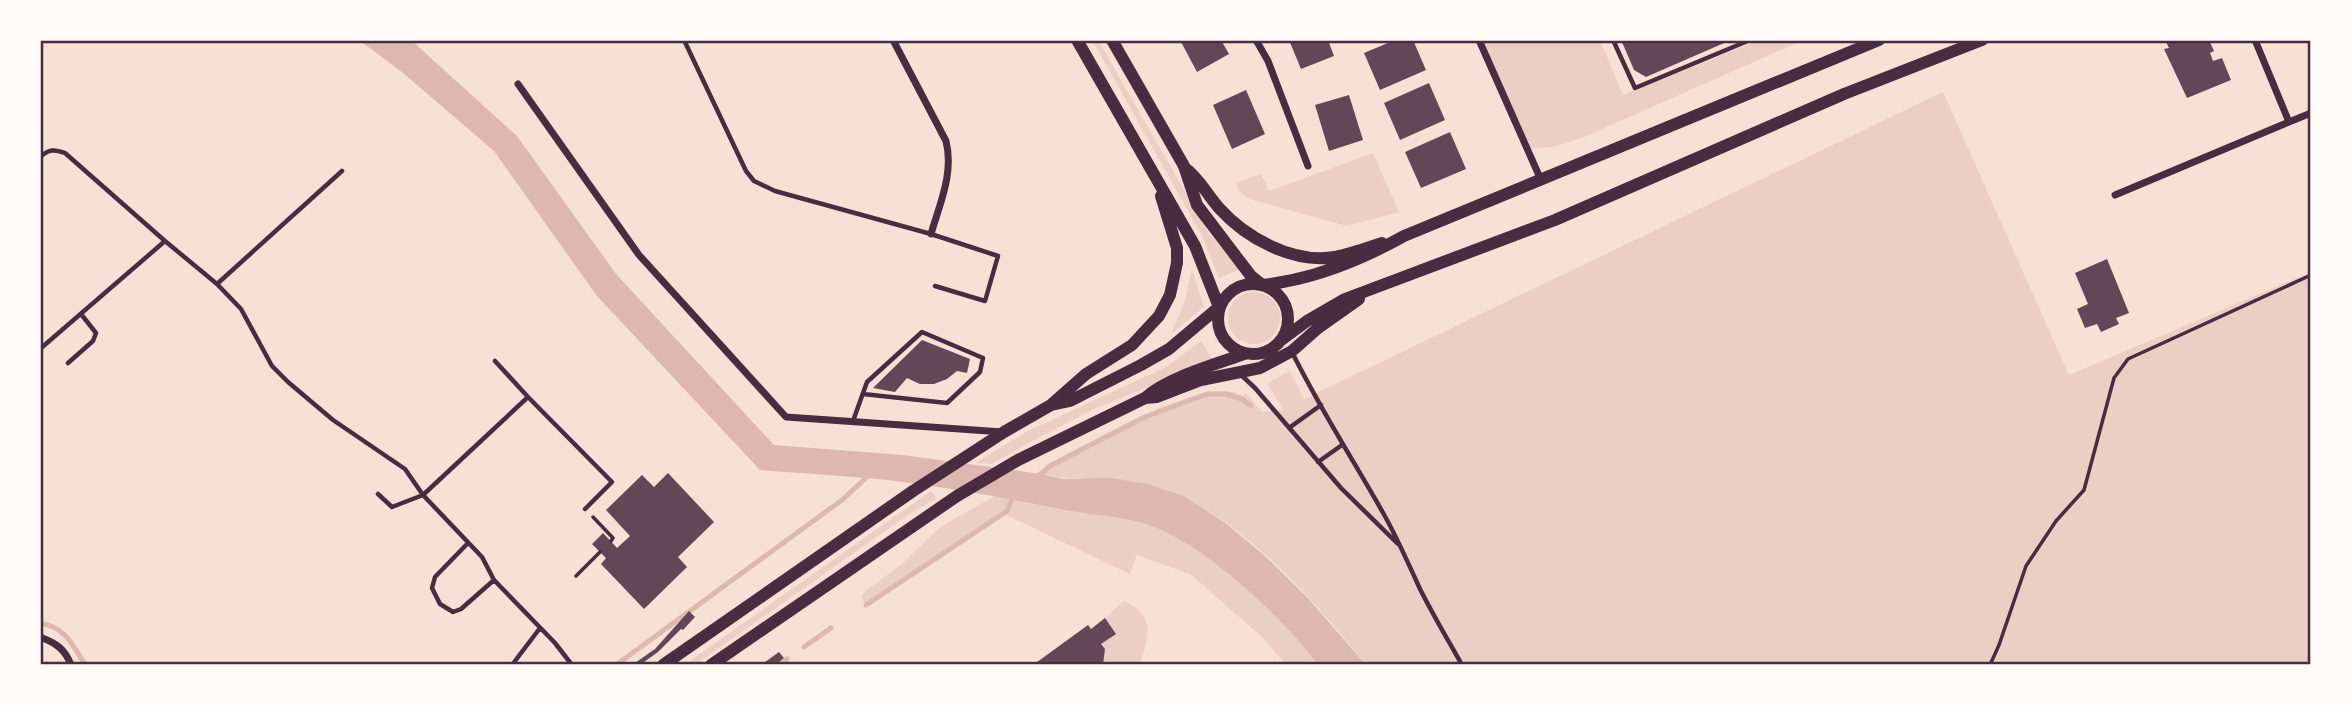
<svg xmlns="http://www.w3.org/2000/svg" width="2351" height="705" font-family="'DM Sans',sans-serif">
<rect width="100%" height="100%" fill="#f7e1d7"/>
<path fill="#ebcfc5" d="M1092 40H1098L1208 232 1240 269 1219 278 1201 234Z
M1483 40H1600L1623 95 1759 40H1804L1586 136C1565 145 1548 149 1525 149Z
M1943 92 2069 375 2311 272V665H1366C1316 601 1228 502 1147 484 1111 476 1076 482 1041 474L1047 465C1081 447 1210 371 1242 396L1246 393 1262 412 1283 410 1267 383 1290 371 1304 399Z
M1373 153 1399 212 1347 226 1249 199 1239 191 1236 183 1261 174 1269 191Z
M1192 269 1204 307 1171 334 1185 301Z
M1228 318a26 26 0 1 1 52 0a26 26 0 1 1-52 0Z
M1201 341 1213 361 1094 409 1032 441 992 464 975 463 1028 431 1166 367Z
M931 491 937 498 905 517 695 665H684Z
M995 496C1020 499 1044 506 1068 510 1100 516 1138 518 1167 532 1217 556 1285 620 1318 665H1286L1262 637 1190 574 1137 555 1130 574 1006 515 866 608 862 597 864 592 902 564 940 527Z
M1124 601C1157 616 1148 636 1140 665H1103L1105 649 1101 644 1116 634 1105 618Z"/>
<path fill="#dcb8b0" d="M359 40H411L517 136 616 274 774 445 903 455 1041 474 1064 479 1111 478 1148 484 1184 496 1224 522 1264 555 1307 597 1366 665H1318C1284 619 1219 559 1168 533 1138 517 1098 516 1065 510 1006 498 947 487 887 480 845 476 803 473 760 470L597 296 494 151 403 73Z"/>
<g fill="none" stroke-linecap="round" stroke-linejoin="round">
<path stroke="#dcb8b0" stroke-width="5" d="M1037 477 1050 466 1145 417 1207 394H1226L1242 399 1251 406
M866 605 1007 511 1012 499 1017 495
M40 623C65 627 73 645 85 665
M804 647 831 628
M616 665 842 500 868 476
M779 665 787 659"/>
</g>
<path fill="#644757" d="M1180 40H1221L1229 54 1197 72Z
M1289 40H1328L1334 56 1301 69Z
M1395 40H1413L1426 70 1380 90 1364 53Z
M1626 40H1731L1646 77 1634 70 1622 42Z
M2171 40H2209L2214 51 2210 53 2213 61 2222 58 2231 80 2187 98 2164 49 2169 48 2166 42Z
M1429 83 1445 120 1400 140 1384 103Z
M1246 90 1265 134 1232 149 1213 105Z
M1349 95 1363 140 1329 151 1315 105Z
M1450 132 1466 169 1421 188 1405 152Z
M2107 259 2129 313 2116 318 2119 324 2101 332 2097 324 2085 328 2077 309 2088 304 2075 273Z
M922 340 970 359 967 373 957 371 947 379 934 384H920L907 378 895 392 873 388Z
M668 473 714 522 678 557 687 567 644 609 601 564 606 558 592 544 603 533 617 548 630 536 606 510 642 475 654 487Z
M689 611 695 617 683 630 681 629 658 652 640 665H632L655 649Z
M1105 618 1116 634 1101 644 1105 649 1103 665H1033L1088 625 1091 629Z
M779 652 784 658 775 665H761Z"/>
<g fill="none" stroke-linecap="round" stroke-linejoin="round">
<path stroke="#4a2c40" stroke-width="3.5" d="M593 517 613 538 611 541
M576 576 600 552
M1990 665 1999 645 2026 566 2056 521 2084 490 2114 378 2128 359 2311 275"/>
<path stroke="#4a2c40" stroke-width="4.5" d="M684 40 746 171 754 181 775 191 931 234 998 256 985 301 935 286
M1613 40 1635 88 1750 40
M40 157C49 149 54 149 65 153L165 241
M217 284 342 171
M40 349 165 241 217 284 241 309 272 366 288 382 333 420 405 469 423 495 482 557 494 580 555 643 572 665
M1292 352C1319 407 1352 458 1382 511 1397 537 1408 563 1420 589 1433 615 1448 640 1462 665
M68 363 93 341 96 333 81 314
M1240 374 1255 388 1341 488 1398 544
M528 397 612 482 585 509
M853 421 867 382 922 332 983 358 980 372 947 403 863 394
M1289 428 1321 405
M1318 462 1342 445
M378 494 392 507 423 495 528 397 495 361
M468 543 435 577 432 588 440 604 453 612 461 609 494 580
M512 665 540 628"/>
<path stroke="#4a2c40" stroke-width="7" d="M893 40 946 141C954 173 940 203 931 234
M1256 40 1268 61 1308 166
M1479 40 1541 180
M2255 40 2289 122 2311 113
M518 84 639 255 786 417 1003 432
M2115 195 2289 122
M40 637C56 643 65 649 71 665"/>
<path stroke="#4a2c40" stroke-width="12" d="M1112 40 1184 166 1197 205 1251 276 1262 285C1311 280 1361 260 1404 236L1879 40
M1184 167C1200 179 1206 193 1219 208 1246 238 1293 264 1335 257 1351 254 1367 248 1382 243
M1218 319a35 35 0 1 1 70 0a35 35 0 1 1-70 0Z
M1280 341 1307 321 1345 299 1555 220 1844 94 1982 40
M1145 398 1157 397 1201 380 1260 368 1292 351 1318 328 1359 299
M1052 404 1086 374 1132 345 1159 316 1170 295 1177 263V248L1161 196
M663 665 913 491 1004 432 1051 405 1070 401 1141 365 1169 349 1219 307 1195 246 1077 40
M711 665 957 496 1018 460 1145 398C1166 378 1216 364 1244 354"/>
</g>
<rect width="2351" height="705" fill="none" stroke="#fffaf5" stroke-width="84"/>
<rect x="42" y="42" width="2267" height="621" fill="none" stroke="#4a2c40" stroke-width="2.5"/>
</svg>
